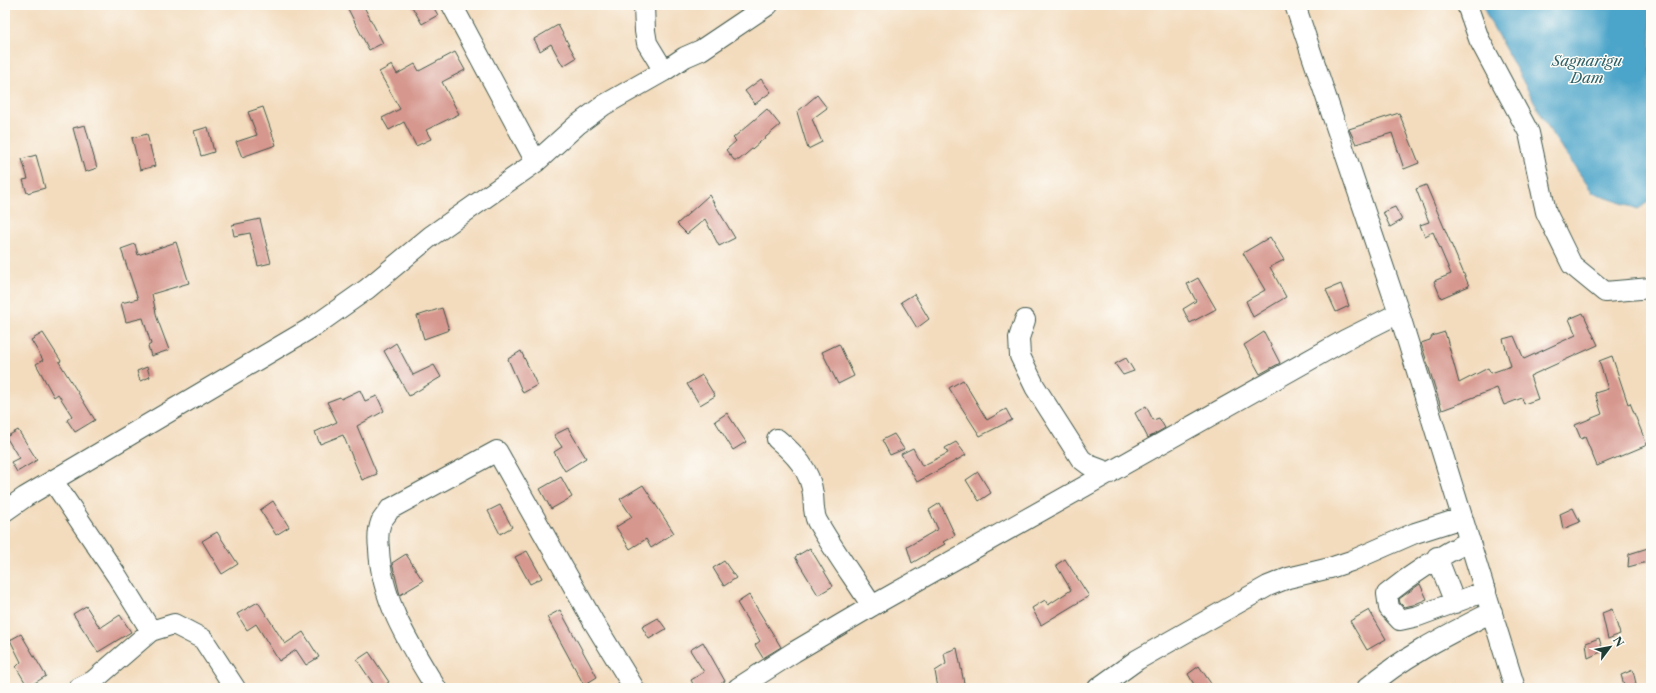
<svg xmlns="http://www.w3.org/2000/svg" width="1656" height="693" font-family="'Libre Caslon Text',serif">
<rect width="100%" height="100%" fill="#fdfcf7"/>
<filter id="ink" filterUnits="userSpaceOnUse"><feTurbulence type="fractalNoise" baseFrequency=".025" numOctaves="2"/><feDisplacementMap in="SourceGraphic" scale="8" xChannelSelector="R" yChannelSelector="G"/><feConvolveMatrix kernelMatrix="1 2 1 2 8 2 1 2 1" color-interpolation-filters="sRGB"/></filter>
<filter id="wash" filterUnits="userSpaceOnUse"><feTurbulence type="fractalNoise" baseFrequency=".012" numOctaves="4" result="noise"/><feDisplacementMap in="SourceGraphic" scale="16" xChannelSelector="R" yChannelSelector="G"/><feGaussianBlur stdDeviation="0.9" result="paint"/><feColorMatrix in="noise" values="0 0 0 0 0 0 0 0 0 0 0 0 0 0 0 0 0 1.4 0 .05"/><feComposite in="paint" operator="in"/></filter>
<g filter="url(#wash)">
<rect width="100%" height="100%" fill="#f3dbbd"/>
<path fill="#4ca4c9" stroke="#36707e" d="M1483 5H1651V200L1638 209 1593 193 1552 134 1487 16Z"/>
<g id="blocks">
<path fill="#d6978e" d="M346 5H363L383 43 369 50Z
M411 5H432L438 15 422 24Z
M558 25 576 58 563 66 551 44 540 51 534 39Z
M455 52 465 70 442 82 459 114 426 130 431 139 416 146 404 122 389 130 382 118 400 109 379 72 392 65 397 74 415 64 419 71Z
M761 79 771 92 755 104 745 91Z
M817 95 827 108 812 119 822 142 808 149 797 112Z
M263 107 276 145 242 157 236 142 257 135 248 112Z
M767 109 780 125 739 160H734L726 150 736 141 733 138Z
M1399 113 1419 163 1404 169 1392 133 1356 144 1349 129Z
M85 125 97 168 85 172 73 128Z
M208 127 214 152 201 156 194 131Z
M147 134 155 166 140 170 132 138Z
M36 155 45 188 27 193 23 180 28 179 22 159Z
M1426 185 1469 286 1441 298 1434 281 1451 274 1433 232 1425 236 1420 225 1429 222 1416 189Z
M709 195 735 238 719 246 705 219 687 234 677 224Z
M1395 207 1402 220 1390 227 1383 212Z
M260 219 271 263 258 266 250 233 234 236 232 225Z
M1270 237 1284 260 1270 267 1286 297 1253 317 1246 301 1265 290 1243 253Z
M176 242 189 283 152 294 157 318 169 350 151 356 148 346 151 344 143 318 126 322 121 303 138 299 121 249 135 244 138 255Z
M1198 278 1216 309 1190 323 1183 309 1196 301 1187 284Z
M1341 284 1349 306 1336 312 1326 290Z
M914 294 929 319 917 328 901 302Z
M442 308 449 330 424 339 417 316Z
M1583 313 1598 345 1530 376 1538 399 1524 404 1522 398 1504 405 1497 388 1464 401V402L1442 410 1421 343 1430 340 1432 336 1445 332 1459 383 1488 368 1491 373 1511 366 1503 339 1514 336 1524 359 1576 335 1569 319Z
M1264 332 1280 363 1260 374 1244 345Z
M43 333 61 361 59 362 95 420 75 432 67 420 72 416 58 394 54 397 36 364 43 360 31 340Z
M396 343 413 375 434 365 441 377 409 396 384 351Z
M839 344 854 376 838 384 822 352Z
M521 351 537 385 523 393 508 359Z
M1612 356 1628 404 1630 403 1647 445 1597 466 1585 437 1581 439 1575 425 1602 414 1595 393 1608 389 1599 361Z
M1126 358 1134 371 1123 375 1115 364Z
M147 367 150 377 140 381 137 371Z
M702 375 715 396 700 405 687 384Z
M963 380 987 420 1006 409 1012 420 980 436 949 388Z
M360 390 365 401 377 396 384 411 357 426 377 474 362 480 343 435 320 444 315 432 337 422 327 402 340 397 341 399Z
M1146 406 1153 420 1159 418 1165 428 1148 438 1135 413Z
M727 413 746 442 733 450 715 421Z
M568 428 586 458 565 471 554 452 562 447 554 435Z
M18 430 37 460 17 472 11 462 19 458 6 437Z
M894 434 904 449 890 455 882 440Z
M956 442 966 455 917 482 901 454 913 448 922 466 948 453 945 448Z
M978 472 991 493 979 501 966 480Z
M561 477 572 497 551 509 540 489Z
M643 485 674 533 651 548 646 539 630 549 616 527 632 517 620 499Z
M273 501 289 527 276 535 260 510Z
M940 503 955 535 943 542 945 544 912 563 907 547 938 529 929 510Z
M500 505 512 527 500 534 488 511Z
M1573 508 1580 522 1563 529 1560 514Z
M217 532 238 564 222 574 202 541Z
M1651 547V561L1628 567 1629 554Z
M810 548 833 586 818 595 795 557Z
M527 551 542 578 530 584 515 557Z
M406 554 423 581 400 595 392 563Z
M1065 559 1089 596 1041 625 1032 608 1045 600 1048 605 1071 590 1056 565Z
M724 561 736 578 724 586 713 568Z
M1420 584 1427 599 1413 605 1404 607 1400 603 1399 599Z
M749 595 781 647 763 658 755 645 760 641 737 603Z
M258 602 285 644 303 632 319 657 306 665 296 650 279 661 256 624 247 630 237 614Z
M86 606 100 628 120 615 131 632 98 652 73 614Z
M1612 609 1620 634 1608 639 1602 613Z
M560 610 597 677 584 685 547 617Z
M1369 610 1386 639 1367 650 1350 621Z
M658 618 666 629 649 639 642 627Z
M21 634 46 676 28 687 16 667 21 662 10 640Z
M1599 638 1603 651 1588 658 1586 643Z
M703 642 725 681 713 688H695L691 680 704 672 690 650Z
M957 648 965 688H938L935 671 946 664 944 653Z
M369 652 389 682 380 688H376L357 660Z
M1199 666 1214 688H1196L1188 674Z
M1633 670 1636 684 1630 688H1625L1621 675Z"/>
</g>
</g>
<g filter="url(#ink)">
<use href="#blocks" fill-opacity="0" stroke="#3f5549" stroke-width="1"/>
<g fill="none" stroke-linecap="round" stroke-linejoin="round">
<defs>
<path id="minor" d="M452 5 536 162
M644 5 645 31 647 43 664 71
M1295 5 1399 313 1515 688
M1467 5 1479 39 1529 133 1546 212 1572 265 1605 292 1651 288
M1025 320 1019 338 1020 356 1035 387 1081 459 1089 465 1110 473
M777 439C795 454 810 470 813 494 814 503 813 513 817 521 834 551 854 578 872 606
M53 481 117 576 151 631
M5 511 25 497 316 325 367 289 431 236 536 162 577 125 604 105 664 71 685 57 701 50 768 5
M1470 541C1439 556 1413 573 1387 594L1389 608 1400 620 1418 616 1486 591
M1437 557 1455 603
M79 688 93 681 151 631 174 624 203 639 235 688
M436 688C410 645 381 601 379 549 378 541 378 530 381 522 383 518 388 513 390 509L497 451 593 621 634 688
M738 688 794 652 872 606 1345 340 1399 313
M1098 688 1137 660 1268 586 1288 578 1330 568 1351 561 1415 533 1462 518
M1367 688C1404 656 1449 634 1492 612"/>
</defs>
<use href="#minor" stroke="#3f5549" stroke-width="22"/>
<use href="#minor" stroke="#fff" stroke-width="20"/>
</g>
</g>
<g text-anchor="middle" dominant-baseline="central" stroke-width="3" stroke-linejoin="round" paint-order="stroke">
<g font-size="15" font-style="italic" fill="#2f6168" stroke="#fdfcf7">
<text x="1587" y="60">Sagnarigu<tspan x="1587" dy="17">Dam</tspan></text>
</g>
</g>
<rect width="1656" height="693" fill="none" stroke="#fdfcf7" stroke-width="20"/>
<g transform="translate(1610 647) rotate(58)" stroke="#fdfcf7" stroke-width="3" paint-order="stroke">
<path d="M0-3L7 15L0 10L-7 15Z" fill="#1f3d34"/>
<text y="-6" font-size="11" font-weight="bold" text-anchor="middle" fill="#1f3d34">N</text>
</g>
</svg>
